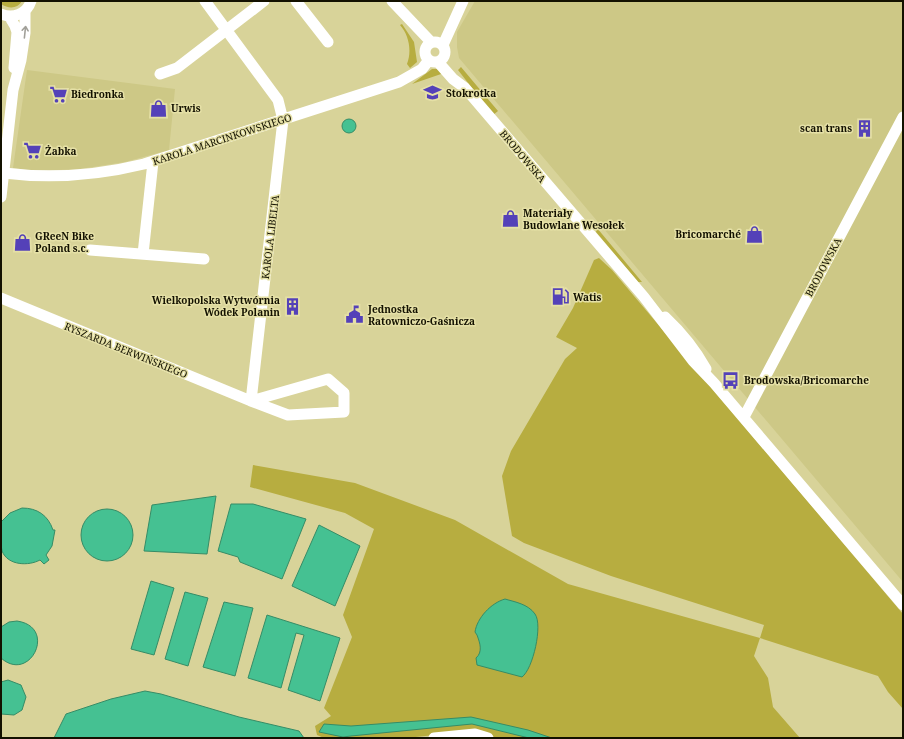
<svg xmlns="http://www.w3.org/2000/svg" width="904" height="739" font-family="'Noto Serif',serif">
<rect width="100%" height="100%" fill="#d8d399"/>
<path fill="#cdc886" d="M475 1H903V582L459 58 457 47V32Z
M27 70 175 89 169 150 125 162 80 169 35 171 13 168Z"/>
<path fill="#b7ad40" d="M1 1H22C17 9 9 9 1 4Z
M402 24 414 42 417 62 410 68 407 64C412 51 409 35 400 25Z
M461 67 498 111 493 115 458 70Z
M432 69H438L444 73 412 84Z
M597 228 642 282H638L596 232Z
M599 258 612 270 903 614V709L888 692 878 676 760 638 754 656 768 678 773 707 800 738H497L474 731 406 738H324L317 735 315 726 331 716 324 708 352 637 343 615 374 529 345 513 250 487 253 465 355 483 455 520 568 584 760 638 764 625 611 576 524 543 512 536 502 476 511 451 565 359 577 348 556 337 573 308 594 260Z"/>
<path fill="#45c192" stroke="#368c66" d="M342 126a7 7 0 1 1 14 0a7 7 0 1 1-14 0Z
M216 496 207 554 144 551 152 505Z
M231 504H253L306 519 282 579 240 562 238 557 218 551Z
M22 508C37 508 48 515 53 530H55L52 546 46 555 49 560 44 564 40 560C29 566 8 566 2 551 0 543 1 530 1 522L10 513Z
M81 535a26 26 0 1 1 52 0a26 26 0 1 1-52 0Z
M319 525 360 546 335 606 292 586Z
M151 581 174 588 154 655 131 649Z
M185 592 208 598 188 666 165 659Z
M505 599C515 602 528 604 535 614 543 625 533 669 522 677L477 665 476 658C483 652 480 643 477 635L475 632C477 618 491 603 505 599Z
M224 602 253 608 235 676 203 667Z
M267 615 340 638 320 701 288 690 304 635 296 633 281 688 248 678Z
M17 621C58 627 30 684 1 658V627L9 622Z
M8 680 21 685 26 697 22 710 14 715 1 714V682Z
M145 691 161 694 239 717 299 731 304 738H54L66 714 111 699Z
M471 717 528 730 552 738H529L472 724 351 736 343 737 319 732 324 724 351 726Z"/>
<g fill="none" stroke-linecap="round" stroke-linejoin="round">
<path stroke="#fff" stroke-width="11" d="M205 1 278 100 283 120 251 401
M296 1 328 42
M392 1 431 42
M1 14C13 19 27 14 31 1
M9 16 15 26 17 32 14 68
M425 52a10 10 0 1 1 20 0a10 10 0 1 1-20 0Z
M443 45 463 1
M438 62 453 79 465 88 644 297 693 361 714 383 903 605
M160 74 177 68 264 1
M4 173C51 179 99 175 144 164L399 82 422 69 429 60
M1 197 13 90 21 60 25 33V11
M90 250 204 259
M143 254 153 162
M1 298 251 401 288 415 344 412V393L328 379 251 401
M665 317C681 332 695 349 706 369
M744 417 903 117
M434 738 475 734 488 738"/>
</g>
<defs><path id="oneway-shaft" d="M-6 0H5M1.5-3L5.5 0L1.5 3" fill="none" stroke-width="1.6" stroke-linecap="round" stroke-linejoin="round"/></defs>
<use stroke="#a1a099" href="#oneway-shaft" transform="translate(25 32) rotate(-84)"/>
<defs>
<symbol id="school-bare" viewBox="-9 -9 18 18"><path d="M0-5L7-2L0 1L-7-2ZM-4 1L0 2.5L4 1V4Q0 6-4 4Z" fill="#5441b8" stroke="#e5e0a6" stroke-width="2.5" paint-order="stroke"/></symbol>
<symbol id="supermarket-bare" viewBox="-9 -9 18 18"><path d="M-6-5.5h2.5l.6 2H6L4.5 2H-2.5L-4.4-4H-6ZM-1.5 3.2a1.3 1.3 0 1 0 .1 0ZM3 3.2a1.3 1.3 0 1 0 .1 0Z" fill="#5441b8" stroke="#e5e0a6" stroke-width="2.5" paint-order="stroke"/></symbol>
<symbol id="shop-bare" viewBox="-9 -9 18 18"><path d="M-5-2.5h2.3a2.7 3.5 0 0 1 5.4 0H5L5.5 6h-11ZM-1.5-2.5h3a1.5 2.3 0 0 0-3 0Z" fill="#5441b8" stroke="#e5e0a6" stroke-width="2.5" paint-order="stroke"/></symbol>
<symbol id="building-bare" viewBox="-9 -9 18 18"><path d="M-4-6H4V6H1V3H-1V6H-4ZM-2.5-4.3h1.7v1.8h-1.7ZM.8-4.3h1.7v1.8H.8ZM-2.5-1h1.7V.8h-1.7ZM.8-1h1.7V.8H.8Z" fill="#5441b8" stroke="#e5e0a6" stroke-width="2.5" paint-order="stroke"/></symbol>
<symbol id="fuel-bare" viewBox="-9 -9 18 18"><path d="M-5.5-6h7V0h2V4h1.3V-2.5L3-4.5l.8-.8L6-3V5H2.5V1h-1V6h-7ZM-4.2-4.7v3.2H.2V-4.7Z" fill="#5441b8" stroke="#e5e0a6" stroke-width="2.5" paint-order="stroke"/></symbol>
<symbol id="civic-bare" viewBox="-9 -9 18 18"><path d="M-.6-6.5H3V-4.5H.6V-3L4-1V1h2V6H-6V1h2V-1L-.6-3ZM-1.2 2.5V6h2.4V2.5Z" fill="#5441b8" stroke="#e5e0a6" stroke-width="2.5" paint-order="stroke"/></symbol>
<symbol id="bus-bare" viewBox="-9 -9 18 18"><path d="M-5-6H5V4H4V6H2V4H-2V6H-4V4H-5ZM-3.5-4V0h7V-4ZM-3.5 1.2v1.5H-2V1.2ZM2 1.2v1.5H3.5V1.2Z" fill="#5441b8" stroke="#e5e0a6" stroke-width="2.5" paint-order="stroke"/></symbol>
</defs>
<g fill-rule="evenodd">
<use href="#school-bare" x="420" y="80" width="25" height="25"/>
<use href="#supermarket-bare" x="46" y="82" width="25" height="25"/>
<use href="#shop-bare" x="146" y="96" width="25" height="25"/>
<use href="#building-bare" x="852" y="116" width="25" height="25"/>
<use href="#supermarket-bare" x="20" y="138" width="25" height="25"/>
<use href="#shop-bare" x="498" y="206" width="25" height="25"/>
<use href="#shop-bare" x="742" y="222" width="25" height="25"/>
<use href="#shop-bare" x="10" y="230" width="25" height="25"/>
<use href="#fuel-bare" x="548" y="284" width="25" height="25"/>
<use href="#building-bare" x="280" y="294" width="25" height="25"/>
<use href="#civic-bare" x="342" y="302" width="25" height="25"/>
<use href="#bus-bare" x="718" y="368" width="25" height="25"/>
</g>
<g text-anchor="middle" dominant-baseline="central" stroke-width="3" stroke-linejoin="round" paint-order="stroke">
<g font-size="10" font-weight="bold" fill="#131100" stroke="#e5e0a6" text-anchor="start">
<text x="446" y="93">Stokrotka</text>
<text x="71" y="94">Biedronka</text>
<text x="171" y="108">Urwis</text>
<text x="852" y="128" text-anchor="end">scan trans</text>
<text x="45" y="151">Żabka</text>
<text x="523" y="213">Materiały<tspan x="523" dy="12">Budowlane Wesołek</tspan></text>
<text x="741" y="234" text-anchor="end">Bricomarché</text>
<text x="35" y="236">GReeN Bike<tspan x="35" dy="12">Poland s.c.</tspan></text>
<text x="573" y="297">Watis</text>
<text x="280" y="300" text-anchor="end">Wielkopolska Wytwórnia<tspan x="280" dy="12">Wódek Polanin</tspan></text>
<text x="368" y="309">Jednostka<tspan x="368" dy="12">Ratowniczo-Gaśnicza</tspan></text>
<text x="744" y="380">Brodowska/Bricomarche</text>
</g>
<g font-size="10" fill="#131100" stroke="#e5e0a6">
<text transform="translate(222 139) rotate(-18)">KAROLA MARCINKOWSKIEGO</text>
<text transform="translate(523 156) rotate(50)">BRODOWSKA</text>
<text transform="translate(270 237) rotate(-83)">KAROLA LIBELTA</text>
<text transform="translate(823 267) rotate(-62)">BRODOWSKA</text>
<text transform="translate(126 350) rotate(22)">RYSZARDA BERWIŃSKIEGO</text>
</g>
</g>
<rect width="904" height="739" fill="none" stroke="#131100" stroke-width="4"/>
</svg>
